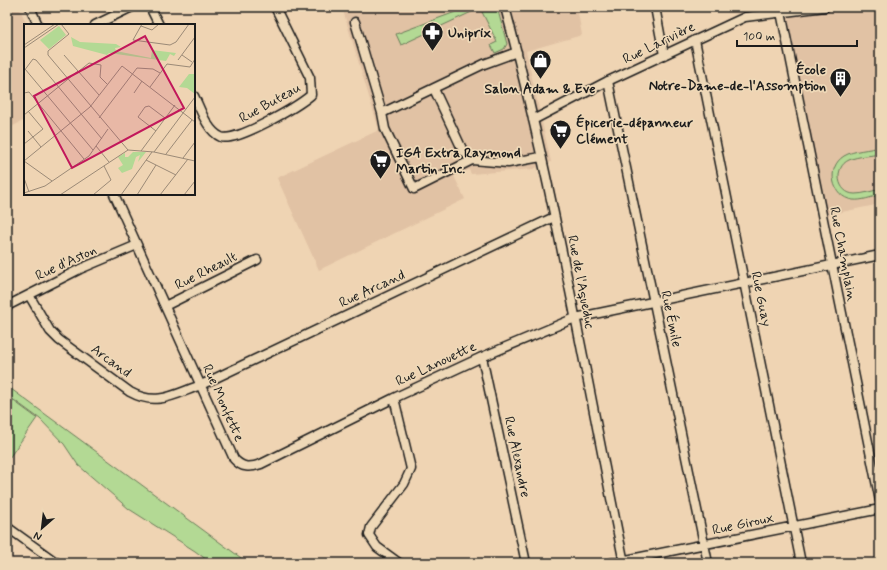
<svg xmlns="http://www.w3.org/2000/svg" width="887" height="570" font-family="Mynerve,sans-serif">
<rect width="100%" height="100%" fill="#efd4b3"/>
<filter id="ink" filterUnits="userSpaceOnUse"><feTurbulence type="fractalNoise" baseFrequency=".025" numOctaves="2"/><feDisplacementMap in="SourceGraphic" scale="8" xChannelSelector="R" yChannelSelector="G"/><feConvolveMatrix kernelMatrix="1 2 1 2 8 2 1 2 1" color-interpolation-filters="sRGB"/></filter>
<g filter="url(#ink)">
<path fill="#e1c2a4" d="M7 7H19L27 25H25V120L7 129Z
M342 7H577L582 35 526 51 551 162 533 169 471 174 469 170 454 176 465 199 319 270 277 178 379 130Z
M825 7H880V204L823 216 781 12Z"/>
<path fill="#b3d994" stroke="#687a58" d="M469 7H497L507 44 504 49 495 53 491 45 497 42 480 8 401 45 396 34Z
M880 147V154C870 156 858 156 849 160 833 167 837 194 855 194 863 194 872 191 880 189V195C871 197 862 201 853 200 831 197 826 167 844 156 854 150 869 150 880 147Z
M7 386 248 563H211L195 551 129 509 78 465 64 444 40 419 7 395Z
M7 396 37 418 7 461Z"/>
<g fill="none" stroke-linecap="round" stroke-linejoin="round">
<defs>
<path id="minor" d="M30 7 38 25
M150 7 159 25
M505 7C554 190 586 377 624 563
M655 7 664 55
M781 12 880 501
M355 22 382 113 484 64 517 52
M95 25 132 7
M695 40 801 563
M608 81 708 563
M434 89 463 151 472 160
M194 96C200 108 207 131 221 137 236 143 298 106 311 95L310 78 275 7
M382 113 385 129 414 189 472 160 508 163 541 157
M533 120 608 81 745 17 825 7
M114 194 234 459C242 468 250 468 261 464L394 398 482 357 575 318 880 255
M29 295 50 331 59 340 130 392C157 407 175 394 201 385L554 217
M7 306 80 269 137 245
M165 306 257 260
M482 357 526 563
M394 398 411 469 404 484 371 527 369 535 377 547 399 563
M7 527 57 563
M611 563 880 509"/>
</defs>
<use href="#minor" stroke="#1c1c1c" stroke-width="11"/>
<use href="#minor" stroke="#eed8b7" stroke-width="8"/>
</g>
</g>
<defs>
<symbol id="pharmacy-pin" viewBox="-11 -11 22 30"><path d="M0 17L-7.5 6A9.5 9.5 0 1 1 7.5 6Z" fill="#1c1c1c" stroke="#eed8b7"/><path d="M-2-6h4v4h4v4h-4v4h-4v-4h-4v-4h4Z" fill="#fff"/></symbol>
<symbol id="shop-pin" viewBox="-11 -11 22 30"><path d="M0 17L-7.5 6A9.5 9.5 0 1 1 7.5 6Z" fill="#1c1c1c" stroke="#eed8b7"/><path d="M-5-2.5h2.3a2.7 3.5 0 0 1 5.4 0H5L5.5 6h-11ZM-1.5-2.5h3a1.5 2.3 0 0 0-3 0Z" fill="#fff"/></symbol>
<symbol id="building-pin" viewBox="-11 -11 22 30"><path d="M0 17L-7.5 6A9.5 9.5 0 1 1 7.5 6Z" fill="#1c1c1c" stroke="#eed8b7"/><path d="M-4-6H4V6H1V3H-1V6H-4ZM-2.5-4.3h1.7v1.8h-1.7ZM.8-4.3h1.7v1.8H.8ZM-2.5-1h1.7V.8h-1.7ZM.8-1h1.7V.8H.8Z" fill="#fff"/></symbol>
<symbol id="supermarket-pin" viewBox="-11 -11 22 30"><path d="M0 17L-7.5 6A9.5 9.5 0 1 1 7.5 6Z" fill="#1c1c1c" stroke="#eed8b7"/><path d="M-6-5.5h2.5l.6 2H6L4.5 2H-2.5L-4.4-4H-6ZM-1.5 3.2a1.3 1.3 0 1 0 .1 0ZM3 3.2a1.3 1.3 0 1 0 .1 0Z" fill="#fff"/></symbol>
</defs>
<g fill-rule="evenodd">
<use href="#pharmacy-pin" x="420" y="20" width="25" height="34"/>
<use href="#shop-pin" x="528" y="48" width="25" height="34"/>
<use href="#building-pin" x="828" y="66" width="25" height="34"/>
<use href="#supermarket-pin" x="548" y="118" width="25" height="34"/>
<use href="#supermarket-pin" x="368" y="148" width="25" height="34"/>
</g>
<g text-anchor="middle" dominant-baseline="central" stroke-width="3.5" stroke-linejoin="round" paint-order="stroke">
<g font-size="14" font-weight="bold" fill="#1c1c1c" stroke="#eed8b7" text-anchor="start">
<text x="448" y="33">Uniprix</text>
<text x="826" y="70" text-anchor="end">École<tspan x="826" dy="16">Notre-Dame-de-l'Assomption</tspan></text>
<text x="540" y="89" text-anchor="middle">Salon Adam &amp; Eve</text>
<text x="576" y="123">Épicerie-dépanneur<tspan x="576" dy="16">Clément</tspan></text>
<text x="396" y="153">IGA Extra Raymond<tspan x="396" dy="16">Martin Inc.</tspan></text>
</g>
<g font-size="14" fill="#1c1c1c" stroke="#eed8b7">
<text transform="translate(659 43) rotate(-26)">Rue Larivière</text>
<text transform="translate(270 103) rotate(-29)">Rue Buteau</text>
<text transform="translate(843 254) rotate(79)">Rue Champlain</text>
<text transform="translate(66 263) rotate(-25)">Rue d'Aston</text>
<text transform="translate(206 271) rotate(-27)">Rue Rheault</text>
<text transform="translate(581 282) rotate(79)">Rue de l'Aqueduc</text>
<text transform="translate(372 289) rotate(-25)">Rue Arcand</text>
<text transform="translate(761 299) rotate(78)">Rue Guay</text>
<text transform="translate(671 319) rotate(78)">Rue Émile</text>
<text transform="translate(111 361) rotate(36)">Arcand</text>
<text transform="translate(436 364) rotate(-25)">Rue Lanouette</text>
<text transform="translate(223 403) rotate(66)">Rue Monfette</text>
<text transform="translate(517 457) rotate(78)">Rue Alexandre</text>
<text transform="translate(743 524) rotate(-12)">Rue Giroux</text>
</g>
</g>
<g transform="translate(24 24)">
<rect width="171" height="171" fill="#efd4b3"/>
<path d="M35 2 42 11 25 25 16 16ZM47 13 56 18 92 20 97 23 91 24 92 27 127 34 128 26 152 29 150 32 146 30 142 37 85 29 83 31 49 22ZM165 50H171V70L163 64 155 63ZM109 128H122L114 138 116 131 112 133 108 145 98 149 94 144 99 141 94 133 101 129V133H104Z" fill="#b3d994"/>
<path fill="none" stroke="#9b8a77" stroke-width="1" d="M37 0 45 10 24 27V31L104 126M118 0 109 16 146 21 152 18 165 0M117 2 128 6 135 0M0 21 31 0M0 24 35 0M40 31 75 71M158 31 168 38M154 36 171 13M1 45 69 126M0 47 9 35 12 36 78 115M55 47 65 39 77 41 76 53 83 60M126 63 143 40 166 43 171 35M0 69 5 68 60 135M110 69 118 57M0 91 54 47M75 94 113 44 129 45 136 49M4 107 17 123M132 107 114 93 121 83 125 82 141 94M0 120 19 105 4 87M72 122 85 138M117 127 151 81M130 128 171 73M142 130 168 96M159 134 171 118M122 136 152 151M0 137 66 83 98 42 171 98M0 137 28 157M0 154 5 168M0 169 21 162 65 132 84 105M36 171 104 126 130 128 171 137M69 171 87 156 80 142M97 171 128 128M113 171 132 141M136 171 164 135M160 171 171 157"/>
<path fill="#c2185b" fill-opacity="0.15" stroke="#c2185b" stroke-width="2" d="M121 12 160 84 48 144 10 72Z"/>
<rect width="171" height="171" fill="none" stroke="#1c1c1c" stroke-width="2"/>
</g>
<rect width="887" height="570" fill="none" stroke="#eed8b7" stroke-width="24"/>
<rect x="12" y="12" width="863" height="546" fill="none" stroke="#1c1c1c" stroke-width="1.5" filter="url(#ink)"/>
<g transform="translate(42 528) rotate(208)" stroke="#eed8b7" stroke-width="3" paint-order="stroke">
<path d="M0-3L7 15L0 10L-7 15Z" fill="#1c1c1c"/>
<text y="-6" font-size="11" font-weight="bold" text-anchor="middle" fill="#1c1c1c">N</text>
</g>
<path d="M737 40v6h120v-6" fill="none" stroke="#1c1c1c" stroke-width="2"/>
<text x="743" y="40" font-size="12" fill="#1c1c1c" stroke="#eed8b7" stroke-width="3" paint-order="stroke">100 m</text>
</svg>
